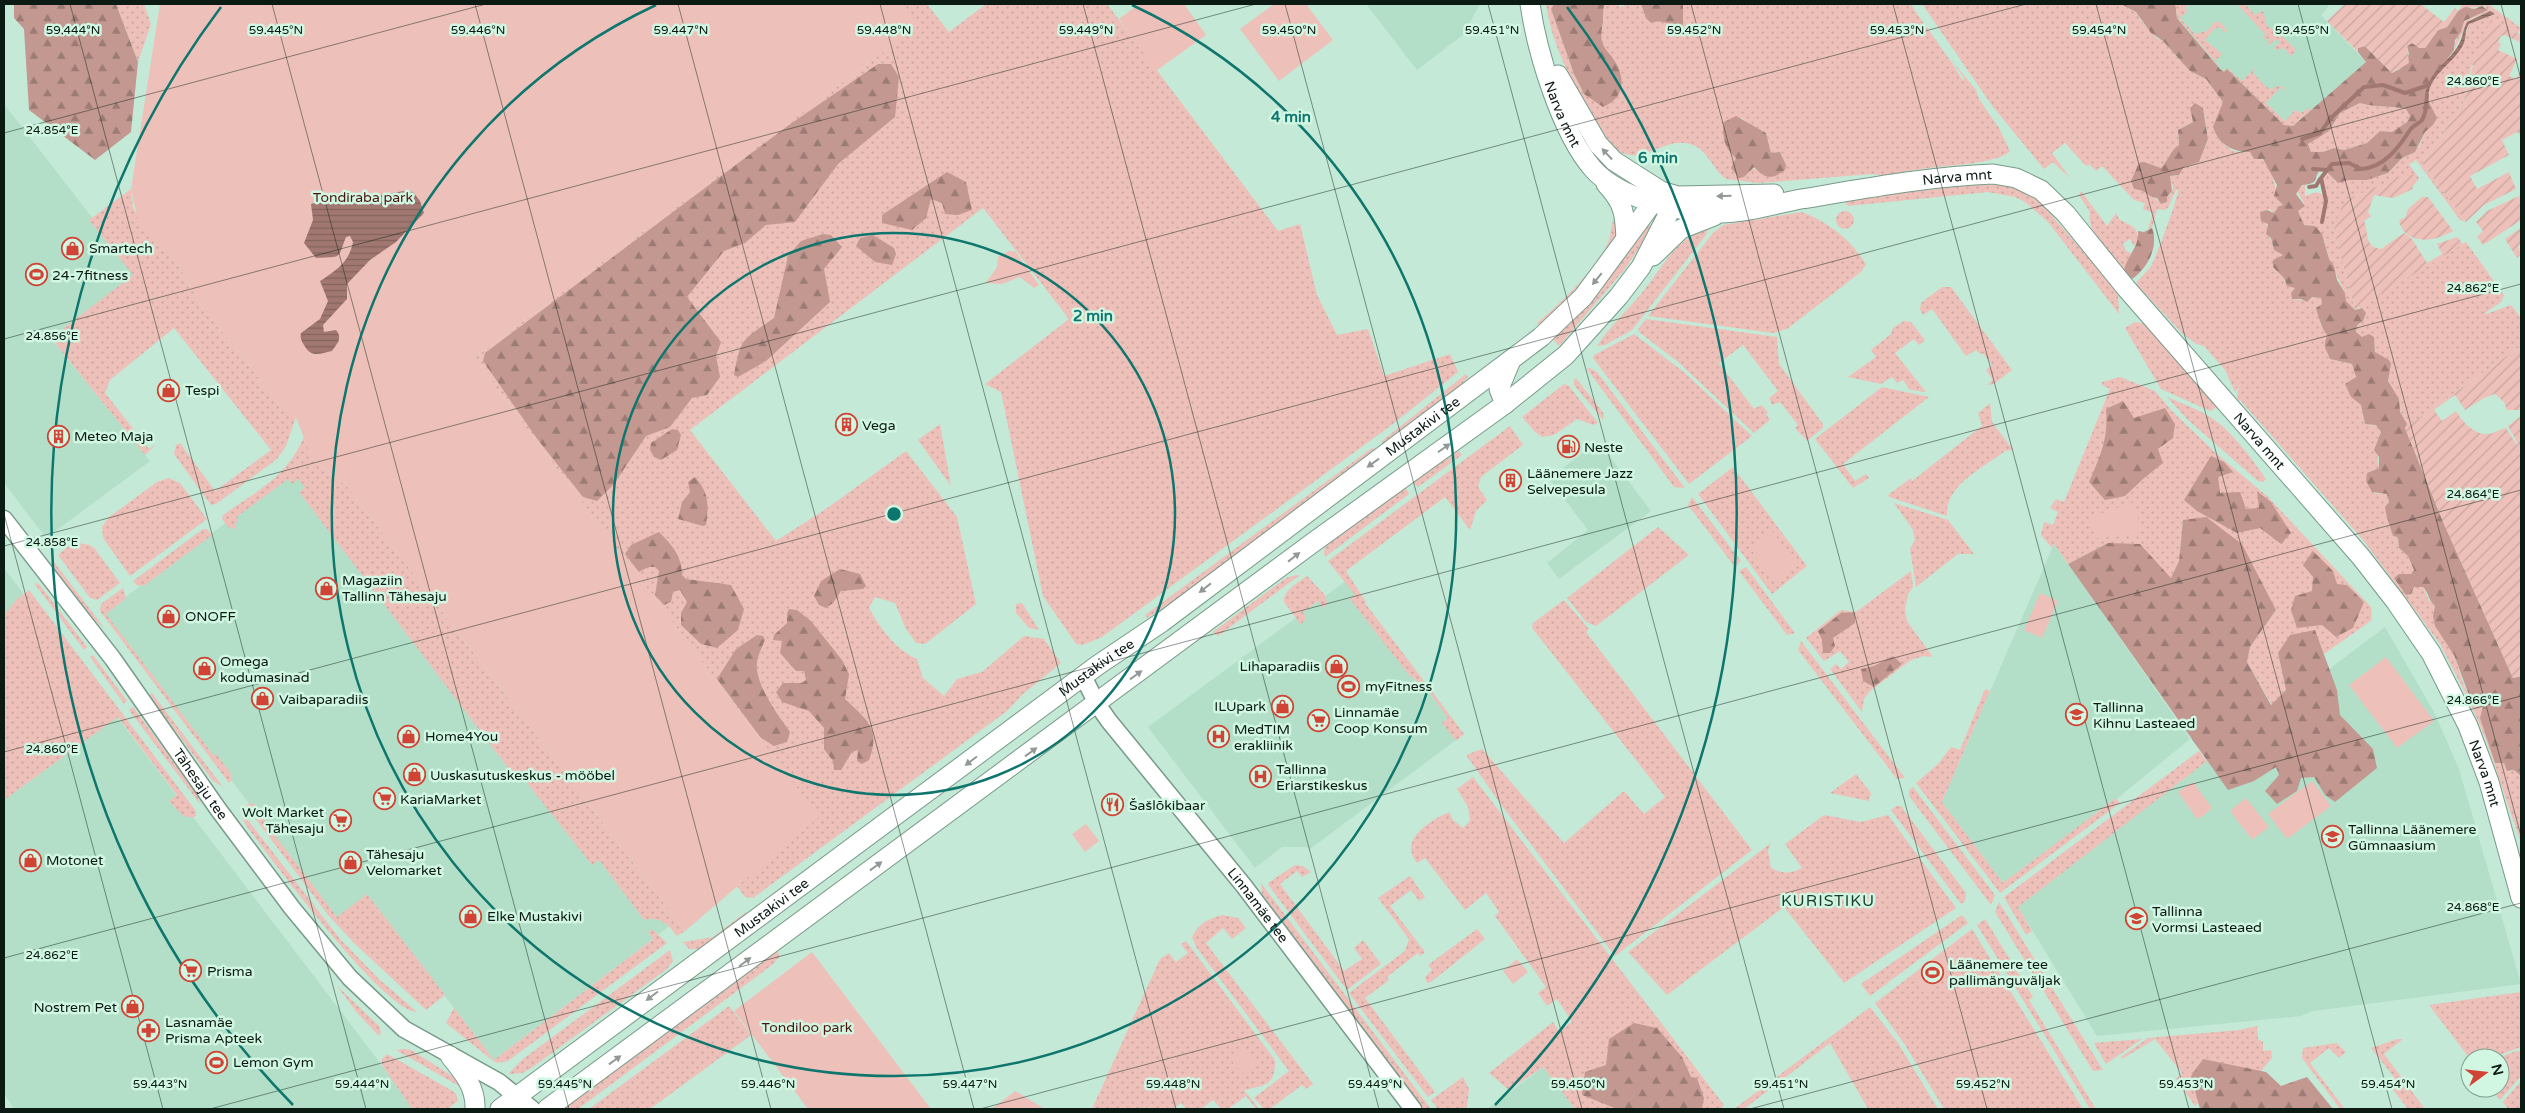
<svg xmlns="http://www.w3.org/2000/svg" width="2525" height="1113" font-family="'Varela Round',sans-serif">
<defs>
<pattern id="grass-dots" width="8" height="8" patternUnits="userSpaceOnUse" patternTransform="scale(1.25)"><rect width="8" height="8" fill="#edc1ba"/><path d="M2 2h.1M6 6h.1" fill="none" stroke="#caa59f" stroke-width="1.8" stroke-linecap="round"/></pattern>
<pattern id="forest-firs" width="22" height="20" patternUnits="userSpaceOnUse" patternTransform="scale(1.25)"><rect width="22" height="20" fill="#c39891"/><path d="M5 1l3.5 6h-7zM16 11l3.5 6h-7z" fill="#9d7b75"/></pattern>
<pattern id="garden-furrows" width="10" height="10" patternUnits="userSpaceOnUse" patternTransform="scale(1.25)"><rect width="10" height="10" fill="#edc1ba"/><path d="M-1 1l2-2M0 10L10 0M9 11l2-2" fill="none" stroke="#caa59f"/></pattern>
<pattern id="water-rules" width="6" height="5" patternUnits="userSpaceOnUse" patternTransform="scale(1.25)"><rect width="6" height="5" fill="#a17871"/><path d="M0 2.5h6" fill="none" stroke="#82625c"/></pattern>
</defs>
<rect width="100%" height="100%" fill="#c4e9d6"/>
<path fill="#b3dfc8" d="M1366 4H1480L1463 35 1417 70Z
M2190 4H2328V7L2321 15 2366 62 2293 126 2284 125 2214 63 2177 17Z
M4 104 136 274 53 341 150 461 46 538 4 483Z
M1598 441 1651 511 1559 579 1547 563 1588 530 1549 479Z
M312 459 676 921 494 1060 367 895 336 918 104 613Z
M2054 544 2190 739 2119 797 2003 883 1942 802Z
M4 568 51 630 4 665Z
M1347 580 1464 734 1310 849 1306 847H1282L1255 868 1148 727Z
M2385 627 2434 712 2459 769 2521 984 2313 1011 2301 1016 2097 1036 2018 907 2155 800Z
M117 717 415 1109H14L4 1093V800Z
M1543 1067 1575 1109H1487Z"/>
<path fill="url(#grass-dots)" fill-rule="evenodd" d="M116 4H144L151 24 138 62Z
M893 4H927L949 32 986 4H1107L1278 231 1300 224 1317 295 1337 335 1368 329 1384 376 1450 354 1458 372 1393 424 1102 637 1083 645 1076 644 1043 596 1001 392 985 384 1069 319 983 208 690 430 776 541 826 509 906 451 957 517 976 604 925 644 916 643 906 629 895 603 875 597 869 608C880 628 895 649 917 659L923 678 944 696 957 679 982 672 1024 636 1044 639 1061 663 1023 694 1007 711 753 898 745 897 737 886 818 816 474 358 895 43Z
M1546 4H1554L1551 9 1574 74 1584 94 1612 57C1595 45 1603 22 1603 4H1616L1621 7 1627 4H1911C1927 30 1947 53 1963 81L1964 78 1949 57 1976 90 1979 99 1999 128 2010 151C1994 168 1918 164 1891 176 1888 178 1876 174 1872 174L1758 183 1726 179C1711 168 1709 150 1690 144 1660 135 1636 175 1610 142 1582 101 1553 54 1546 4ZM1742 118 1748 124 1766 133 1771 153 1780 152 1786 165 1762 172 1751 168 1744 177 1736 157 1723 138 1724 132Z
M1922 4H2121L2136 12 2142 22 2156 38 2163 41 2190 71 2206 79 2223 102 2214 129C2219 139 2227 151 2239 152 2242 153 2247 151 2250 152 2269 158 2276 182 2277 199L2283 205 2279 206 2274 213 2270 209 2265 212C2265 219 2270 246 2277 251 2279 253 2282 253 2283 255L2273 267 2284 278 2285 283 2295 288 2291 293 2292 299 2309 301 2312 297 2321 298 2322 304 2318 307 2320 323 2327 335V353L2330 359 2352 364 2356 374 2354 379 2357 402 2361 405 2365 424 2376 425 2381 432 2376 446 2379 468 2367 473 2374 493 2387 494 2389 502 2385 507C2386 517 2390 526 2393 536L2398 537 2399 548 2408 556 2414 569 2411 574 2407 575 2411 594 2414 587H2423L2428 599 2435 606 2433 616 2439 631 2454 655 2464 686 2470 696H2478L2483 706V725L2495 763H2504L2509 772 2514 770 2520 773 2521 843 2486 740 2470 702 2440 644 2363 540 2241 401 2238 400 2237 392 2241 383 2235 392 2225 370 2204 346 2196 344 2183 334 2136 284C2140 277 2147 272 2151 266 2156 258 2179 195 2178 190H2176L2168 208 2164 210 2157 209 2152 228 2148 229 2153 213 2143 209 2145 203 2134 200 2102 166 2096 171 2090 165 2086 166 2065 143 2052 153 2071 179 2053 162 2044 169 1993 107ZM2191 105 2205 116 2208 139 2199 162 2184 167 2176 176H2170C2170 181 2173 184 2173 188 2172 194 2167 196 2166 202L2162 204 2145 190 2134 189 2131 181 2134 175 2153 165 2161 168C2168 161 2171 149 2179 145L2178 130 2193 122Z
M2175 4H2190L2186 7 2187 12 2180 18 2195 34 2207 31 2215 22H2220L2227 31 2226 33 2219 27 2214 29 2205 40 2222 54 2214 62 2224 71 2227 68 2242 81 2257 66 2253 73 2265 86 2272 90 2276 86 2284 87 2285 91 2281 87 2266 103 2285 121 2295 110 2301 113 2308 108 2311 110 2293 126 2284 125 2227 69 2224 72 2177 17Z
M2237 4H2245L2255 15 2263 11 2267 26 2276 32 2273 35 2280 34 2296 50 2291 56 2284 48 2276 50 2274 48 2280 42 2277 39 2267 46 2269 38 2263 40 2265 34Z
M2463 4H2488L2521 28 2518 33 2502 26 2472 64 2463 104 2422 163 2466 222 2460 220 2416 160 2409 164 2419 178 2417 181 2411 173 2348 199 2334 230 2355 310 2346 301 2345 293 2329 259 2324 240 2315 226 2304 225 2297 211 2304 203 2297 191 2305 184V196L2316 192 2324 195 2322 179 2329 172 2335 181 2380 176 2388 173 2402 158 2411 154 2419 147 2425 132 2433 125 2434 113 2428 100 2429 89 2437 73 2463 44 2469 24 2495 14 2490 11 2469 20 2454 50C2455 41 2460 29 2464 21L2487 10 2485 6C2475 7 2467 7 2458 11Z
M2360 103C2376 108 2390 105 2406 109L2410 116 2407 122 2392 132 2380 131 2367 143 2344 150 2334 148 2323 152H2311L2308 144 2332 126 2340 113Z
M1981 184 2005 185 2024 191 2040 202 2118 292 2119 314 2048 222 2025 202 2015 197 1988 192 1848 206 1846 203V199Z
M131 189 133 208 155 244 169 254 178 265 205 312 244 357 264 386 279 404 296 417 286 446 277 459 216 504 211 505 174 454 176 445 180 443 215 491 271 450 174 328 110 380 105 393 149 449 156 444 145 455 51 338 133 275 89 220Z
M2081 191 2107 226 2116 213 2119 219C2130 226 2137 225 2139 240L2134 246 2130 239 2123 243 2126 251 2131 253 2124 271C2111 256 2086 234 2090 212L2079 195Z
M1836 220a9 9 0 1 1 18 0a9 9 0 1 1-18 0Z
M1802 212C1828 222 1852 240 1866 265L1861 272 1787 329 1773 333 1648 316 1713 233 1723 225Z
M1616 216 1618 236 1587 280 1540 327 1537 323C1560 304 1594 271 1607 245 1612 236 1610 222 1616 216Z
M1647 224 1653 227 1625 269 1559 346 1552 338 1607 281Z
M1708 228 1706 235 1632 330 1605 345 1597 346C1609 327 1627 311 1641 294 1664 266 1673 241 1708 228Z
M2466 242 2504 295 2501 302 2485 313 2486 314 2511 305 2521 318V346L2405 428 2395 393 2388 381 2389 373 2385 358 2376 355 2374 344 2366 336 2362 337 2356 332 2357 325 2363 321 2366 313 2359 307Z
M1942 287H1951L2012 370 1994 384 1987 385 1993 380 1986 370 1992 365 1983 353 1981 355 1976 350 1966 356 1932 309 1923 315 1920 309 1921 303Z
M1646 319 1777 337 1779 364 1823 424V428L1807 441 1795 428 1798 425 1780 402 1772 405 1769 398 1778 391 1743 345 1719 363 1754 409 1761 405 1768 412 1766 414 1770 420 1754 433 1678 362 1639 332 1638 329Z
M1904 321 1911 322 1925 340 1919 345 1914 339 1895 353 1926 392 1910 390 1903 380 1897 383 1892 377 1881 384 1848 377 1876 357 1871 350 1891 334 1893 328Z
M2135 322 2146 324 2217 407 2210 411 2161 389 2125 328Z
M1634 334 1685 373 1752 436 1689 484 1593 358 1594 355Z
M1590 368 1597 372 1685 488 1674 487 1587 369Z
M1466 374 1468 377 1451 396 1383 446 1382 441Z
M2120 377 2155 391 2173 412 2218 455 2268 497 2371 607 2372 620 2324 654 2314 630 2278 653 2286 690 2272 705 2247 662 2250 647 2276 610 2183 521 2179 561 2171 578 2108 543 2068 564 2054 544 2052 548 2041 535 2044 522 2053 525 2058 512 2050 508 2056 499 2064 502 2110 389 2102 385V382Z
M1576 378 1604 414 1603 420 1574 385V380Z
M1564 384 1569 386 1598 423 1593 425 1577 419 1554 435 1542 437 1534 431 1522 417Z
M1882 387 1929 397 1843 464 1855 481 1866 474 1869 478 1853 488 1815 439Z
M2167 397C2181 403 2197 409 2210 417 2230 429 2253 460 2266 479L2263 482 2258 481 2188 420Z
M1990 403 1992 422 2013 450 2005 451C1983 468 1945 485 1947 516L1889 497 1888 495 1911 478 1912 481 1982 426 1978 413Z
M940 424 951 486 918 440Z
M1510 426 1523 445 1481 477 1478 487 1487 500 1476 511 1470 530 1445 497 1346 571 1366 602 1365 603 1464 734 1456 741 1442 723 1448 718 1426 688 1408 674 1350 599 1355 595 1328 561Z
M304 437 312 459 347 486 685 931 677 936C668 924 660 916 644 920L599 860 592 865 523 778 518 781 299 492 305 488 298 479 292 484 288 479 238 516 235 529 228 527 222 519 223 515C258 490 286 478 304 437Z
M1372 448 1377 450 1172 602 1147 618 1145 615Z
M1459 451 1462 455 1418 487 1411 480Z
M1733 467 1807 566 1772 594 1698 494Z
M169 478 180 483 207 519 130 576 103 538 102 527 109 517 157 482Z
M1404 485 1409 494 1325 557 1324 552 1326 543Z
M1692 497 1741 561 1735 567 1688 505Z
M1894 503 1948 520 1974 554H1958L1916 587 1910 549 1915 540 1913 530Z
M1658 527 1689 555 1596 626 1586 622 1567 598Z
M203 529H207L212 535 145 585 138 586 133 581Z
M78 543 90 545 95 549 120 583 97 600 90 598 58 555 70 545Z
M54 562 105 629 91 617 54 569Z
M1746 567 1795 633 1787 635 1739 571Z
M1911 571 1913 587 1908 594 1905 610 1907 621 1933 657 1924 656 1911 660 1870 691 1864 699 1862 712 1830 669 1836 664 1841 669 1849 662 1840 651 1824 661 1806 638 1841 610 1856 612Z
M1296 575H1300L1218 636 1213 632 1286 578Z
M1307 576 1325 595 1327 603 1323 608 1318 601 1303 612 1306 618 1301 625 1284 602C1283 590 1298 583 1307 576Z
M34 583 39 584 87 647 84 650Z
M123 588 126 598 106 614 214 756 216 754 230 772 232 780 229 783 100 611 101 604Z
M29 590 196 811V816L192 818 182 815 169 801 177 795 118 717 4 800V615L17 599Z
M1564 600 1589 629 1586 632 1752 850 1615 956 1502 806 1466 755 1482 749 1564 843 1624 791 1644 814 1665 797 1532 628 1533 623Z
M1022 603 1039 630 1029 628 1016 613V604Z
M1801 641 1905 778 1897 779 1798 650Z
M93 655 127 701 124 704 90 657Z
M1985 689 1990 691 1942 802 2003 883 2116 798 2120 803 2000 893 1916 783 1938 764 1951 747 1960 750Z
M152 693 223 787 213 781 153 701 150 695Z
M133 707 197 794 200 804 129 710Z
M2199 751 2207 761 2018 907 2032 931 2026 935 2004 897Z
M1856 774 1871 793 1869 801 1830 793Z
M1473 777 1724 1105 1721 1109H1575L1543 1067 1509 1090 1489 1073 1553 1022 1559 1031 1572 1022 1557 999 1547 1006 1538 993 1546 987 1495 916 1499 912 1486 893 1465 910 1425 858 1417 863C1398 839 1430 821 1449 812L1453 820 1463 828 1470 821 1468 807 1457 789Z
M1913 787 1995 895 1991 905 1909 796V790Z
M250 803 256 805 266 819 264 821 337 917 367 894 445 995 426 1010 354 943 328 915 246 806Z
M1896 806H1901L1966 893 1965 901 1961 904 1891 810Z
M240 810 341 940 379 979 417 1012C382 1010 270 857 245 824Z
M1824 815 1861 822 1888 815 1956 908 1844 983 1784 907 1667 995 1628 952 1771 843 1768 850 1771 868C1783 874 1789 874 1802 868L1785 844Z
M1295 865 1303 866 1311 872 1302 877 1297 871 1280 884 1344 971 1362 959 1354 948 1363 940 1381 964 1347 990 1269 886 1268 883Z
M1410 876 1425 897 1419 901 1411 890 1390 906 1425 952 1420 956 1418 953 1387 977 1389 980 1365 998 1435 1092 1428 1097 1349 993 1405 951 1409 939 1378 898Z
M1261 883 1431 1109H1421L1262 894Z
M1999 902 2103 1070 2093 1071 1995 912Z
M746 912 748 915 701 949H689L683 942 713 937Z
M1222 915 1238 918 1246 928 1232 939 1223 928 1206 943 1313 1084 1306 1089 1302 1085 1270 1109H1264L1254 1098 1289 1071 1196 947 1192 937C1199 923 1208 919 1222 915Z
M1962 915 1968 923 1870 996 1861 984Z
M1985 919 2033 997 2029 1000 2096 1109H2090L1977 925Z
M1477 929 1485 939 1431 982 1427 983 1425 977 1432 970 1428 965Z
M1972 929 2083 1109H1944L1905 1045 1875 1003Z
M653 930 667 943 508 1061 497 1063 492 1060 446 1023 454 1008 494 1060 653 939 648 931Z
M1186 941 1275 1060C1275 1085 1267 1085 1244 1090L1259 1109H1256L1246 1096 1228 1109H1221L1213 1100 1201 1109H1186L1181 1103 1173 1109H1151L1149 1107 1146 1109H1092L1160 959 1169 953 1176 962 1188 953 1181 944Z
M776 949 780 956 772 965 578 1109H564L569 1101Z
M670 950 673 961 667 969 530 1069 522 1073 508 1074 523 1059Z
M337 986 379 1026 381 1032 379 1036 358 1014Z
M2521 992V1047L2491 1058 2470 1059 2429 1005Z
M729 1006 751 1035 650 1109H589Z
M1870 1007 1898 1043 1938 1109H1868L1830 1043 1744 1109H1734Z
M2257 1026 2258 1039 2263 1042V1051L2271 1050 2272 1058 2251 1083 2219 1109 2204 1098 2195 1106 2176 1079 2182 1073 2155 1039 2122 1059 2121 1057 2148 1038 2239 1030Z
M2142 1039 2106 1064 2094 1043Z
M2397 1039H2403L2384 1054 2425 1109H2408L2387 1082 2394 1077 2371 1048Z
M2337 1043 2346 1052 2339 1058 2329 1048 2310 1063 2345 1109H2340L2302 1058 2303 1048Z
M404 1049 411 1050 460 1081 466 1090 396 1050Z
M2516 1051H2521V1076L2500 1100 2491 1088H2500V1058H2498Z
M387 1054 451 1090 456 1094 458 1101 448 1109H412L382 1065V1059Z
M1463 1077 1469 1089 1467 1107 1464 1109H1438L1431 1100Z
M2521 1081V1109H2508L2503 1102Z"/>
<path fill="url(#forest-firs)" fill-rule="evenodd" d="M14 4H116L138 62 131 132 95 160 29 110 24 29 14 18Z
M1554 4H1605C1603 7 1603 13 1603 18 1603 26 1600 33 1602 41 1604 50 1610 53 1614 60 1626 78 1625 98 1603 107L1584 94 1574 74 1551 9Z
M1641 4H1683V25L1678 28C1668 24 1663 19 1651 23L1646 18Z
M2121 4H2175L2177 18 2220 69 2224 72 2227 69 2284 125 2293 126 2366 62 2358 52V48L2365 46 2392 73 2400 69 2409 54 2407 46 2412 43 2425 48 2438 30 2447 27 2458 11 2465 7 2474 9 2482 6 2488 10 2464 21 2461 32 2455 40 2454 50 2429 83 2426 96 2437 118 2433 125 2425 132 2415 152 2402 158 2388 173 2367 180H2348L2338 183 2323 168C2311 176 2322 184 2302 185L2296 194 2305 206 2298 211 2304 225 2315 226 2322 234 2329 259 2334 266 2337 280 2345 293 2346 301 2355 310 2362 308 2366 313 2363 321 2357 325 2356 332 2362 337 2369 334 2374 337 2375 352 2389 360 2391 364 2388 381 2399 399 2400 412 2407 424 2405 428 2444 524 2513 678 2521 676V776L2514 770 2507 771 2504 763H2495L2480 718 2483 706 2478 696 2469 695 2454 655 2435 626 2433 616 2435 606C2428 600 2429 593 2423 587H2414L2411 594 2406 595 2394 578 2399 574H2411L2414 570 2408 556 2399 548 2398 537 2393 536C2390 526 2386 517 2385 507L2389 502 2387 494 2372 492 2366 481 2367 473 2379 468V457L2374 450 2381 432 2376 425 2365 424 2361 405 2351 397 2345 384 2356 377 2352 364 2330 359C2325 346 2323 349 2327 335 2322 329 2318 316 2316 308L2322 304 2321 298 2312 297 2307 302 2301 299H2292L2291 293 2295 288 2287 286 2284 278 2273 267V260L2283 255 2274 250 2271 238 2266 234 2268 224 2261 221 2260 212 2267 210 2274 213 2279 206 2283 205 2274 196 2277 185 2263 159H2254L2250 152C2233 152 2219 145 2213 127L2223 102 2206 79 2190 71 2163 41 2151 33 2136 12ZM2360 103C2376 108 2390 105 2406 109L2410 116 2407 122 2392 132 2380 131 2367 143 2344 150 2334 148 2323 152H2311L2308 144 2329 131 2340 113Z
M878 64H891L899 77 895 117 838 164 795 222 766 225 745 243 724 251 687 297 721 342 716 356 720 377 707 395 692 398 670 427 646 436 614 484 597 501 583 497 538 440 483 361 485 353 789 125Z
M2195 103 2203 108 2208 139 2199 162 2184 167 2179 175 2170 176 2172 191 2167 197V202L2161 204 2157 198C2147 197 2147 190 2134 189L2131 181 2139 163 2144 162 2161 168C2168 161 2171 149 2179 145L2178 130 2193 122 2190 108Z
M1736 116 1766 133 1771 153 1780 152 1786 165 1785 170C1772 180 1765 179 1754 167L1744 177 1739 178 1731 168 1736 158C1725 149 1721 135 1724 122Z
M947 172 966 182 972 210 958 215 945 214 942 203 931 199 926 218 912 230 882 223V215Z
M2152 228C2159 246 2148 268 2132 279L2124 271C2126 257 2140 246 2138 231L2144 232Z
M823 234 831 235 842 247 824 269 830 302 766 361 738 377 734 375C741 336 743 340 774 318L788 256 801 241Z
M873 235 894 248 896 254 892 265 875 262 856 246 860 238Z
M2123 401 2134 418 2165 408 2175 424 2173 438 2158 449 2163 463 2143 479 2125 496 2105 500 2089 482C2100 457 2109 437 2106 409Z
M672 429 678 430 681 435 677 450 661 460 654 457 650 450 651 443Z
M2211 456 2224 462 2233 472 2218 477 2220 493 2240 492 2246 509 2259 508 2257 491 2271 502 2291 533 2281 544 2260 528 2237 533 2197 511 2184 500Z
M695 477C709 493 709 504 706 525L703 526 678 519 682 502 690 492 688 482Z
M2206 517 2242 544 2276 610 2250 647 2247 662 2271 705 2286 690 2278 653 2290 635 2315 630 2337 690 2340 715 2373 749 2377 768 2335 802 2325 795 2314 777 2301 778 2297 791 2277 804 2265 791 2279 775 2276 767 2254 781 2228 790 2068 564 2108 543 2140 544 2171 578 2179 561 2183 520Z
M659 532C672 545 682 556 682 575L686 579 731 585 744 609 738 630 717 648 701 644 681 625V613L687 602 680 590 673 592 671 602 664 605 655 595 659 571 655 567H648L639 572 625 554 631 545Z
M2313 551 2333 571 2337 584 2347 585 2364 602 2353 628 2336 637 2322 625 2297 628 2291 610 2295 596 2312 591 2313 577 2303 565Z
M840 569 860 574 866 586 863 589 841 591 833 603 826 608 819 605 814 596 821 581Z
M789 609 797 610 811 621 842 660 849 674 845 699C867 720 881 728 869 760L862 764 857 761 858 750 852 752 841 770H834L833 761 824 749V728L809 711 782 702 776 692 783 683H802L806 680 804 671H796L780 653 782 641 773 640 774 635 787 623V613Z
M1855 612V623L1833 638 1835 646 1830 653H1823L1822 640 1818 631 1841 613Z
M757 635 763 636 765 640C762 647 758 655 757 662 754 683 778 715 790 732L787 742 774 746 761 738 717 679 736 649Z
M1893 656 1902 664 1874 687 1863 681 1861 669 1874 666Z
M1634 1023 1657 1028 1682 1057 1691 1077 1697 1078 1704 1098 1702 1109H1617L1582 1095 1585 1072 1606 1065 1609 1039Z
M2203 1059 2266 1072 2281 1086 2307 1077 2333 1109H2200L2191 1076Z"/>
<path fill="#edc1ba" d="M160 4H902L918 26 474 358 819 817 685 931 347 486 312 459 296 417 279 404 264 386 244 357 205 312 178 265 169 254 155 244 138 221 131 189Z
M1139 4H1184L1206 35 1156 71 1119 19Z
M1274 4H1306L1333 40 1279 81 1240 29Z
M1009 251H1015L1039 285 1034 288 1020 277 1002 284 986 283 997 267 998 257Z
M2135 502 2141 535 2095 538 2090 517Z
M1771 530 1798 566 1775 582 1749 547Z
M2040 593 2058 601 2042 638 2024 630Z
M2386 657 2434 721 2397 748 2349 685Z
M2312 781 2331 806 2287 839 2268 814Z
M2193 782 2212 808 2203 816 2197 819 2178 792Z
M2246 798 2269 827 2252 840 2230 811Z
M1086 824 1099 841 1085 852 1072 834Z
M1943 951 1955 969 1924 993 1912 975Z
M812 952 931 1109H808L734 1011Z
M1517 959 1528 972 1513 984 1503 971Z
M1243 1046 1256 1062 1242 1074 1229 1057Z
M1015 1091 1045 1109H992Z"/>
<path fill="url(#garden-furrows)" d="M2345 4H2424L2423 6 2444 22 2455 8 2458 11 2447 27 2438 30 2425 48H2419L2412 43 2407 46 2409 63 2392 73 2365 46 2358 48V52L2327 21Z
M2491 20 2521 35V43L2505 35 2501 36 2498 42 2501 44 2498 50 2517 59 2509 76 2516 79 2521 70V135L2517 132 2502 140 2509 155 2470 176 2477 189 2509 172 2516 189 2484 205 2466 222 2422 163 2463 104 2473 65 2471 64Z
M2411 172 2417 181 2412 187 2413 189 2393 198 2374 195 2368 212 2371 216 2364 221C2369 230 2363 247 2381 249L2404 233 2412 239 2427 263 2442 254 2437 244 2457 237 2463 244 2355 310 2334 230 2342 205 2348 199Z
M2521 195V220L2483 245 2477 237 2483 231 2476 222 2487 211Z
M2422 197H2428L2453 231 2451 232C2435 242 2404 246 2399 220L2405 218 2408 209Z
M2521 228V242L2518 247 2521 254 2517 258 2505 239Z
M2521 346V410H2507L2504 402 2495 394 2484 398 2465 410 2455 395 2434 410 2442 421 2456 411C2462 421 2474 435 2487 434 2494 434 2500 429 2506 428L2517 445 2518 444 2508 426 2521 416V676L2513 678 2444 524 2405 428Z"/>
<path fill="url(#water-rules)" d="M2490 11 2495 14 2469 24C2465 30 2466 36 2464 43 2454 65 2428 73 2428 100L2425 96C2429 69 2449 63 2459 44 2463 37 2463 29 2467 22Z
M404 191 413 192 420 201 424 213 396 242 370 260 347 284V299L323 325 324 332 336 330C343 338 337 344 332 351 319 354 311 358 304 345 301 340 300 338 301 333L320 319 328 301 320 281C337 270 349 262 353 242L350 236 346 237C337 261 342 256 316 258L304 243 313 220 311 204 347 194 364 198Z"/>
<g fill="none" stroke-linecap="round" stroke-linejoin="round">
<path stroke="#a17871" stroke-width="4" d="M2302 139 2320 133 2331 118 2364 87 2383 85 2405 93 2429 85
M2313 169 2327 170
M2309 187 2316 186 2320 179
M2322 222 2326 201 2321 178 2332 164 2349 163 2361 169C2384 168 2399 147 2410 130 2413 125 2419 124 2422 120 2427 113 2426 103 2427 95"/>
<defs>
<g id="tertiary">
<path id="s1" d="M4 519 113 659 218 809 292 908 350 978 404 1029 499 1082 532 1109"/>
<path id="s2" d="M1083 676 1097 704 1109 721 1244 886 1413 1109"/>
</g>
<g id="secondary">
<path id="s3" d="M1530 4C1537 52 1561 132 1593 169 1620 199 1680 213 1719 213 1746 213 1775 204 1801 199 1862 189 1931 176 1993 174L2016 178 2041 190 2066 214 2126 288 2361 557 2396 602 2431 653 2468 726 2489 782 2521 898"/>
<path d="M1558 75 1598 144 1614 161 1661 191 1678 196 1774 194"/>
<path d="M1606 184C1624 203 1625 214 1626 239"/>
<path d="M1653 256 1681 229 1714 216"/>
<path d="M1505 404 1499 389 1511 360"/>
<path d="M450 1056C463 1072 476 1087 475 1109"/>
<path id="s4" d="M500 1109 1098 665 1162 622 1541 337 1583 297 1659 194"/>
<path d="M547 1109 1311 544 1505 404 1566 355 1619 296 1641 267 1677 197"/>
</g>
</defs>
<use href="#tertiary" stroke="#789b89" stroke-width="19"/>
<use href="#secondary" stroke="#789b89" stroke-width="21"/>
<use href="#tertiary" stroke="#fff" stroke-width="16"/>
<use href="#secondary" stroke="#fff" stroke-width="19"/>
</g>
<defs><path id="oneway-solid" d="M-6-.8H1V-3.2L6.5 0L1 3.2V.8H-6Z" transform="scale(1.25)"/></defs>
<g fill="#929895">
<use href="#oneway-solid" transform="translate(1607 154) rotate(-133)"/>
<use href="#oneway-solid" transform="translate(1724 196) rotate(179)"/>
<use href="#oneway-solid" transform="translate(1597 279) rotate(129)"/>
<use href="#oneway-solid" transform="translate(1444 448) rotate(-35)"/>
<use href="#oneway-solid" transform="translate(1373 463) rotate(144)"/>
<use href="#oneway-solid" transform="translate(1294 557) rotate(-38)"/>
<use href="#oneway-solid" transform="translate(1205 588) rotate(142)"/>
<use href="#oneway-solid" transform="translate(1136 675) rotate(-36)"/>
<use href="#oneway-solid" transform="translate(1031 752) rotate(-36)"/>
<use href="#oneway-solid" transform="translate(971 761) rotate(143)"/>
<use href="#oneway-solid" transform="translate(876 866) rotate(-36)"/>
<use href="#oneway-solid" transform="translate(745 962) rotate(-37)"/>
<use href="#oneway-solid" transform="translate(652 996) rotate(143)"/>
<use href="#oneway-solid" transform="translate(615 1060) rotate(-36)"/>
</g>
<path fill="none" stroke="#0c1a14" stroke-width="1" stroke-opacity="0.45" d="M70 4 366 1109M272 4 569 1109M475 4 771 1109M678 4 974 1109M880 4 1176 1109M1083 4 1379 1109M1285 4 1582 1109M1488 4 1784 1109M1691 4 1987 1109M1893 4 2189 1109M2096 4 2392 1109M2298 4 2521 836M2501 4 2521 79M4 133 486 4M4 339 1256 4M4 514 163 1109M4 546 2026 4M4 752 2521 77M4 958 2521 284M210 1109 2521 490M980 1109 2521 696M1750 1109 2521 903M2520 1109H2521"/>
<g fill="none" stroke="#0f766e" stroke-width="2.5">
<circle cx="894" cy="514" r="281"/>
<path d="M1132 5A562 562 0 1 1 656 5"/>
<path d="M293 1105A843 843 0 0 1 221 7M1567 7A843 843 0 0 1 1495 1105"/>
</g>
<defs>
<symbol id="shop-ring" viewBox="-11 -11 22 22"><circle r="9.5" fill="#d1f7e3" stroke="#d04335" stroke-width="1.5"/><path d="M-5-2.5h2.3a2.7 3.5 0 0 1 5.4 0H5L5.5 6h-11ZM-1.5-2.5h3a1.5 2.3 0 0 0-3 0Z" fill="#d04335"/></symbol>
<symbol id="stadium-ring" viewBox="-11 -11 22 22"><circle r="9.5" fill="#d1f7e3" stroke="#d04335" stroke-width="1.5"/><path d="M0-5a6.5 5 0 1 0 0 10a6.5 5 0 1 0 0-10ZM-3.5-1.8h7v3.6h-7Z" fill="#d04335"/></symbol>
<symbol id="building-ring" viewBox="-11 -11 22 22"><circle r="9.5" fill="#d1f7e3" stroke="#d04335" stroke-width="1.5"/><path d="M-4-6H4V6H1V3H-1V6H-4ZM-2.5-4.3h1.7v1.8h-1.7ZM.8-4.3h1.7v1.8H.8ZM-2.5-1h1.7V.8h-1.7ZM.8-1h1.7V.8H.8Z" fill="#d04335"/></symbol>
<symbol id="fuel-ring" viewBox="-11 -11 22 22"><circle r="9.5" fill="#d1f7e3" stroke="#d04335" stroke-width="1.5"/><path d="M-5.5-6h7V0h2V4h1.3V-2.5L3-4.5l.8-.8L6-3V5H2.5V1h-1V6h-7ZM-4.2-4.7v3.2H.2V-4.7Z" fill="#d04335"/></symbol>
<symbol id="school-ring" viewBox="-11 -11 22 22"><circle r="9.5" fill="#d1f7e3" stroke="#d04335" stroke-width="1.5"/><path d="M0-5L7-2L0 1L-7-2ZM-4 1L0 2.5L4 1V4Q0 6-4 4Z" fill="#d04335"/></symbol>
<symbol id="supermarket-ring" viewBox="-11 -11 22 22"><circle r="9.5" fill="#d1f7e3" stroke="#d04335" stroke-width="1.5"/><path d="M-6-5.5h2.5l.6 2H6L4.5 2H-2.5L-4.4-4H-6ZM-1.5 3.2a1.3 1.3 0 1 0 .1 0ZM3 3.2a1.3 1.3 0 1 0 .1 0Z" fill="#d04335"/></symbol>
<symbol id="hospital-ring" viewBox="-11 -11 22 22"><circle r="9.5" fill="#d1f7e3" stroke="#d04335" stroke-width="1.5"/><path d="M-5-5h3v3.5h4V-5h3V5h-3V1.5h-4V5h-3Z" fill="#d04335"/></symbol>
<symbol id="restaurant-ring" viewBox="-11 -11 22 22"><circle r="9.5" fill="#d1f7e3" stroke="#d04335" stroke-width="1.5"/><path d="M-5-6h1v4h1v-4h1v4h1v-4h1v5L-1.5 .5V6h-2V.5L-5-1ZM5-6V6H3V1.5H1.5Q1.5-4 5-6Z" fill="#d04335"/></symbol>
<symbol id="pharmacy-ring" viewBox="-11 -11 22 22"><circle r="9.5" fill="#d1f7e3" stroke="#d04335" stroke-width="1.5"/><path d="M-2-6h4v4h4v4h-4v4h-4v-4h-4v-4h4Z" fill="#d04335"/></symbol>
</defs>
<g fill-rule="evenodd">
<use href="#shop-ring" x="60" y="236" width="25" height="25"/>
<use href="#stadium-ring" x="24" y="262" width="25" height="25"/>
<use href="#shop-ring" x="156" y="378" width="25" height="25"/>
<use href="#building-ring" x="834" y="412" width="25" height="25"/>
<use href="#building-ring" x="46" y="424" width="25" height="25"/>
<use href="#fuel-ring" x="1556" y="434" width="25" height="25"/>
<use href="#building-ring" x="1498" y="468" width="25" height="25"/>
<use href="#shop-ring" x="314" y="576" width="25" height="25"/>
<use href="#shop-ring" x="156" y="604" width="25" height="25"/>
<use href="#shop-ring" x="1324" y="654" width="25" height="25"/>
<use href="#shop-ring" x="192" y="656" width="25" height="25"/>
<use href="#stadium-ring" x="1336" y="674" width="25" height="25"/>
<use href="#shop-ring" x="250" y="686" width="25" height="25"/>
<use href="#shop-ring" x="1270" y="694" width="25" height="25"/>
<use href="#school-ring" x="2064" y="702" width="25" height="25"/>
<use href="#supermarket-ring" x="1306" y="708" width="25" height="25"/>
<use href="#shop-ring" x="396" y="724" width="25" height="25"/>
<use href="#hospital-ring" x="1206" y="724" width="25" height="25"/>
<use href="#shop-ring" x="402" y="762" width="25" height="25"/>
<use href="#hospital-ring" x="1248" y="764" width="25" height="25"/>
<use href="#supermarket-ring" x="372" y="786" width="25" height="25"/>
<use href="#restaurant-ring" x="1100" y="792" width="25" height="25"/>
<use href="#supermarket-ring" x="328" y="808" width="25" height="25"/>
<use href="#school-ring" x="2320" y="824" width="25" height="25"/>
<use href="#shop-ring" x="18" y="848" width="25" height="25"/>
<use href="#shop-ring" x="338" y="850" width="25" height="25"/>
<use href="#shop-ring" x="458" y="904" width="25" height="25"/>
<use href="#school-ring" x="2124" y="906" width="25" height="25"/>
<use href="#supermarket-ring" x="178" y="958" width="25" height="25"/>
<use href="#stadium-ring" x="1920" y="960" width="25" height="25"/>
<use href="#shop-ring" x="120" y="994" width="25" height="25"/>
<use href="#pharmacy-ring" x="136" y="1018" width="25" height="25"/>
<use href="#stadium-ring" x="204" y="1050" width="25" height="25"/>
</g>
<g text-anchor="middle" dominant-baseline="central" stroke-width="5" stroke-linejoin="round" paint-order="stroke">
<g font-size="14" fill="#0c1a14" stroke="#d1f7e3">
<text stroke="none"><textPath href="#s3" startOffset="115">Narva mnt</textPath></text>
<text stroke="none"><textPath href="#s3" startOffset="556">Narva mnt</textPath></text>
<text stroke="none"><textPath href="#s4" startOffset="1148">Mustakivi tee</textPath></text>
<text stroke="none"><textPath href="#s3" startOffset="976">Narva mnt</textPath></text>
<text stroke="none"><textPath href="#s4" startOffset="742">Mustakivi tee</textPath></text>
<text stroke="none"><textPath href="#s3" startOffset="1381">Narva mnt</textPath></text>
<text stroke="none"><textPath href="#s1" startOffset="330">Tähesaju tee</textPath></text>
<text stroke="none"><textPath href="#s2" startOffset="289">Linnamäe tee</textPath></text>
<text stroke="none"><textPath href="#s4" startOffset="338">Mustakivi tee</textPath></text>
</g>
<g font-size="14" fill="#4c1610" stroke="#d1f7e3">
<text x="363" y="197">Tondiraba park</text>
<text x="807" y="1027">Tondiloo park</text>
</g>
<g font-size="14" fill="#0c1a14" stroke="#d1f7e3" text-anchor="start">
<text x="89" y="248">Smartech</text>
<text x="52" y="275">24-7fitness</text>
<text x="185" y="390">Tespi</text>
<text x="862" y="425">Vega</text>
<text x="74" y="436">Meteo Maja</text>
<text x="1584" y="447">Neste</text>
<text x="1527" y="473">Läänemere Jazz<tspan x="1527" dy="16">Selvepesula</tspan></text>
<text x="342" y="580">Magaziin<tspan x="342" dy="16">Tallinn Tähesaju</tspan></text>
<text x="185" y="616">ONOFF</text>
<text x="220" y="661">Omega<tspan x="220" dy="16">kodumasinad</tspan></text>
<text x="1320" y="666" text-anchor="end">Lihaparadiis</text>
<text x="1365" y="686">myFitness</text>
<text x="279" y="699">Vaibaparadiis</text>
<text x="1266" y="706" text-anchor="end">ILUpark</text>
<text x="2093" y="707">Tallinna<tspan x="2093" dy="16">Kihnu Lasteaed</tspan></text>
<text x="1334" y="712">Linnamäe<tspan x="1334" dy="16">Coop Konsum</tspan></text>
<text x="1234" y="729">MedTIM<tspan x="1234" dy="16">erakliinik</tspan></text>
<text x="425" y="736">Home4You</text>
<text x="1276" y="769">Tallinna<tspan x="1276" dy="16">Eriarstikeskus</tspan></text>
<text x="430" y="775">Uuskasutuskeskus - mööbel</text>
<text x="400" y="799">KariaMarket</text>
<text x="1129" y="805">Šašlõkibaar</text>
<text x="324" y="812" text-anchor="end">Wolt Market<tspan x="324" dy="16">Tähesaju</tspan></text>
<text x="2348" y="829">Tallinna Läänemere<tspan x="2348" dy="16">Gümnaasium</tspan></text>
<text x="366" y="854">Tähesaju<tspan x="366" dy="16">Velomarket</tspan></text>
<text x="46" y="860">Motonet</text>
<text x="2152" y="911">Tallinna<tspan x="2152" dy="16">Vormsi Lasteaed</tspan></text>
<text x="487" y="916">Elke Mustakivi</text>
<text x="1949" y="964">Läänemere tee<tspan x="1949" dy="16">pallimänguväljak</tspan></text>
<text x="207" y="971">Prisma</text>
<text x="117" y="1007" text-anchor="end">Nostrem Pet</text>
<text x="165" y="1022">Lasnamäe<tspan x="165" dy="16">Prisma Apteek</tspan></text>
<text x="233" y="1062">Lemon Gym</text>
</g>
<g font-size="16" letter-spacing="1" fill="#1c3d2e" stroke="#d1f7e3">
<text x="1828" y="901">KURISTIKU</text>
</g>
</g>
<g font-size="12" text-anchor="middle" fill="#0c1a14" stroke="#d1f7e3" stroke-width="5" stroke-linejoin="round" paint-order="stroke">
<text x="73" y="34">59.444°N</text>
<text x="276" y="34">59.445°N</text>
<text x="478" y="34">59.446°N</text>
<text x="681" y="34">59.447°N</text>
<text x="884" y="34">59.448°N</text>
<text x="1086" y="34">59.449°N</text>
<text x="1289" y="34">59.450°N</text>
<text x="1492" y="34">59.451°N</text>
<text x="1694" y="34">59.452°N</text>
<text x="1897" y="34">59.453°N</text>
<text x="2099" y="34">59.454°N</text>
<text x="2302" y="34">59.455°N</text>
<text x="2473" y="85">24.860°E</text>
<text x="52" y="134">24.854°E</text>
<text x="2473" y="292">24.862°E</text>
<text x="52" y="340">24.856°E</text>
<text x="2473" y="498">24.864°E</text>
<text x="52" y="546">24.858°E</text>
<text x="2473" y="704">24.866°E</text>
<text x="52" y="753">24.860°E</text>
<text x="2473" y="911">24.868°E</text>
<text x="52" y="959">24.862°E</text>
<text x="160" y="1088">59.443°N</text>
<text x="362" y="1088">59.444°N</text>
<text x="565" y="1088">59.445°N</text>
<text x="768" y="1088">59.446°N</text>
<text x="970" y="1088">59.447°N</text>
<text x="1173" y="1088">59.448°N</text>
<text x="1375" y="1088">59.449°N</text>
<text x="1578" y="1088">59.450°N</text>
<text x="1781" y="1088">59.451°N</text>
<text x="1983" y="1088">59.452°N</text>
<text x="2186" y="1088">59.453°N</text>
<text x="2388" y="1088">59.454°N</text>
</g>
<circle cx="894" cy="514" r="8" fill="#0f766e" stroke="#d1f7e3" stroke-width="2.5"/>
<g font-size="15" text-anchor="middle" font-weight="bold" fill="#0f766e" stroke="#d1f7e3" stroke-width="5" stroke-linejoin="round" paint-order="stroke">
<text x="1291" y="122">4 min</text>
<text x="1658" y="163">6 min</text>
<text x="1093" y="321">2 min</text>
</g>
<rect width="2525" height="1113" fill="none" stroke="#0c1a14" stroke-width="10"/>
<g transform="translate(2485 1073) rotate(75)"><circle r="24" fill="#d1f7e3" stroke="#829f90"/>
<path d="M0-4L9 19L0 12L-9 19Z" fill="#d04335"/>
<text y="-8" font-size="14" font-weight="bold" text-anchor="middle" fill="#0c1a14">N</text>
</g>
</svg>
